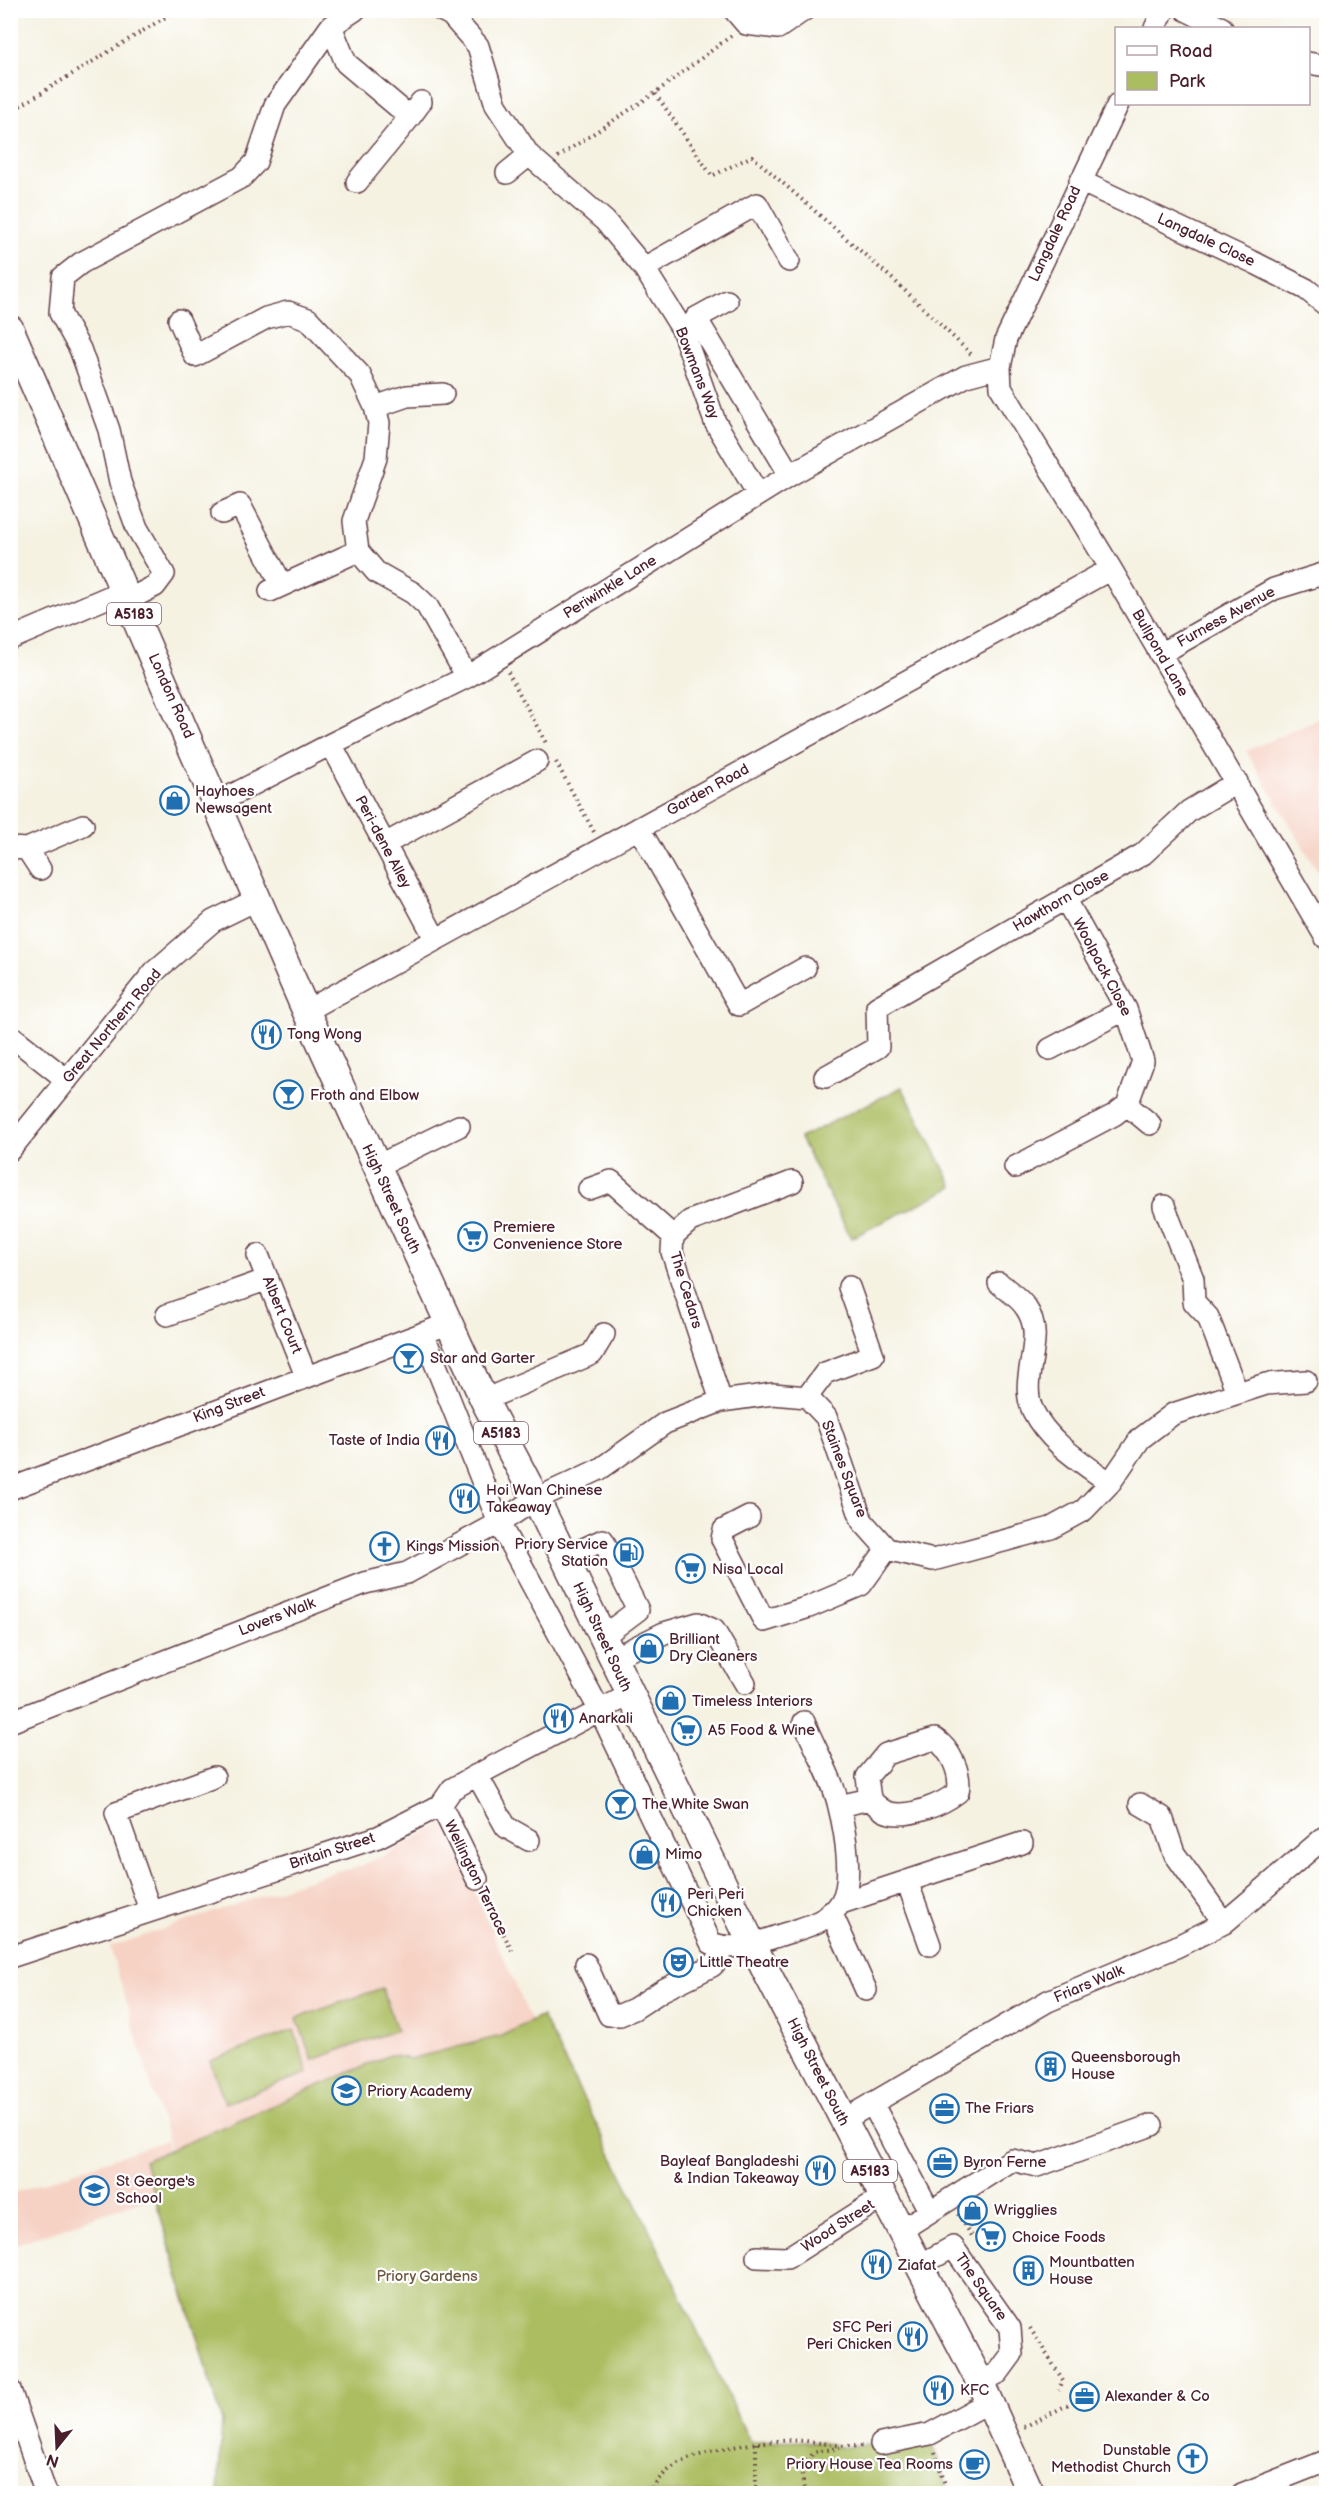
<svg xmlns="http://www.w3.org/2000/svg" width="1337" height="2504" font-family="'Balsamiq Sans',sans-serif">
<rect width="100%" height="100%" fill="#fff"/>
<filter id="ink" filterUnits="userSpaceOnUse"><feTurbulence type="fractalNoise" baseFrequency=".0167" numOctaves="2"/><feDisplacementMap in="SourceGraphic" scale="12" xChannelSelector="R" yChannelSelector="G"/><feConvolveMatrix kernelMatrix="1 2 1 2 8 2 1 2 1" color-interpolation-filters="sRGB"/></filter>
<filter id="wash" filterUnits="userSpaceOnUse"><feTurbulence type="fractalNoise" baseFrequency=".008" numOctaves="4" result="noise"/><feDisplacementMap in="SourceGraphic" scale="24" xChannelSelector="R" yChannelSelector="G"/><feGaussianBlur stdDeviation="1.35" result="paint"/><feColorMatrix in="noise" values="0 0 0 0 0 0 0 0 0 0 0 0 0 0 0 0 0 1.4 0 .05"/><feComposite in="paint" operator="in"/></filter>
<g filter="url(#wash)">
<rect width="100%" height="100%" fill="#f5f2e2"/>
<path fill="#f6d2c4" d="M1326 716V885L1246 751Z
M444 1822 559 2084 237 2374 110 1947 335 1871 352 1869 386 1855Z
M166 2140 180 2187 11 2246 10 2194Z"/>
<path fill="#abbd61" stroke="#7a6e46" stroke-width="1.5" d="M902 1087 953 1187 851 1238 800 1138Z
M382 1988 397 2030 312 2060 297 2018Z
M542 2016 649 2229 750 2442 812 2441 846 2447 881 2444 930 2434 948 2493H218L222 2421 144 2161 390 2055 410 2059 501 2036Z
M294 2030 308 2073 225 2103 210 2061Z"/>
</g>
<g filter="url(#ink)">
<g fill="none" stroke-linecap="round" stroke-linejoin="round">
<defs>
<path id="minor" d="M441 10 451 15 478 46 496 105 529 155 605 221 644 268 682 329 715 422 758 494
M734 10 746 24 778 28 804 10
M1186 10 1222 28
M331 26 346 63 410 117 357 182
M1155 28 1164 10
M1308 63 1326 66
M1118 104 1006 339 1000 367 1001 388 1111 569 1326 938
M410 117 421 102
M507 173 529 155
M1080 181 1257 264 1306 289 1326 305
M644 268 757 204 789 261
M727 301 696 318 790 475
M179 320 195 356 266 318 288 312 308 319 360 375 375 407 379 423 376 458 354 521 358 551 376 572 413 593 427 606 467 677
M375 407 407 396 443 394
M222 513 240 505 282 585
M270 591 358 551
M128 600 155 586 164 574 137 528 120 482 109 430 80 349 60 313 63 277 81 263 242 177 256 162 275 105 331 26 355 10
M10 639 125 590
M1160 654 1274 589 1326 573
M331 744 436 940
M217 803 331 744 467 677 790 475 966 376 1000 367
M639 828 739 1005 805 968
M385 844 537 761
M10 848 27 849 40 869
M27 849 83 825
M306 1011 1111 569
M10 1035 67 1080
M1050 1049 1126 1009
M825 1077 878 1047 877 1007 1143 854 1189 811 1237 782
M1127 1105 1150 1124
M10 1150 154 972 213 921 258 899
M375 1167 459 1126
M1015 1167 1114 1115 1127 1105 1143 1061 1126 1009 1065 898
M589 1189 611 1181 673 1236
M1164 1206 1193 1279 1194 1302 1208 1317 1237 1392
M258 1255 306 1376
M999 1283C1007 1290 1020 1298 1026 1308 1048 1339 1017 1378 1033 1411 1049 1443 1082 1462 1110 1483
M167 1315 268 1279
M423 1333 499 1523 599 1709 711 1943C737 1953 761 1941 787 1933 806 1927 830 1921 841 1902 854 1881 845 1831 839 1807 833 1779 815 1749 804 1722
M807 1397 825 1373 873 1355 849 1287
M484 1400 592 1354 604 1334
M721 1401 672 1252 673 1236 690 1221 792 1182
M10 1489 437 1328
M749 1517 724 1530 722 1539 764 1621 809 1607 861 1585 887 1549
M564 1558 603 1540 638 1610 602 1637
M612 1659 664 1633 698 1623 714 1630 745 1683
M10 1722 365 1583 407 1573 499 1523 536 1499 600 1469 665 1423 721 1401 773 1394 807 1397 826 1417 862 1521 887 1549 933 1560 1051 1528 1084 1510 1110 1483 1140 1439 1173 1414 1266 1384 1306 1381
M477 1775 506 1827 529 1840
M1140 1804 1162 1817 1174 1853 1224 1923
M441 1805 477 1879
M839 1806 870 1799C876 1805 881 1811 890 1813 910 1818 943 1804 958 1792 962 1773 950 1749 935 1739L886 1754 867 1777 870 1799
M907 1881 930 1945
M841 1903 1022 1843
M150 1910 116 1813 214 1777
M831 1912 866 1990
M10 1957 378 1837 441 1805 452 1789 477 1775 629 1695
M586 1964 609 2015H620L634 2009 663 1990 712 1966 719 1959 720 1946
M872 2103 930 2212
M842 2121 1048 2001 1176 1947 1224 1923 1326 1836
M901 2230 1012 2160 1037 2166 1152 2125
M757 2257 787 2258 884 2196
M920 2265 953 2247 1010 2328 1012 2354 998 2373 980 2382
M10 2390 46 2494
M881 2444 930 2434 989 2402
M1242 2494 1326 2461"/>
<path id="major" d="M10 329 306 1011 484 1400 536 1499 752 1944 980 2382 1031 2494"/>
</defs>
<use href="#minor" stroke="#643f46" stroke-width="24"/>
<use href="#major" stroke="#643f46" stroke-width="30"/>
<path stroke="#643f46" stroke-width="4" stroke-dasharray="1.5 4.5" stroke-linecap="butt" d="M731 36 655 93 712 176 752 156 897 283 972 355
M10 112 177 10
M558 157 655 93
M508 672 547 745
M556 762 594 832
M485 1896 512 1951
M958 2214 972 2236
M1030 2328 1063 2380 1059 2390
M1024 2427 1069 2404
M756 2443V2494
M935 2452 948 2494
M649 2494C657 2481 664 2472 677 2464 704 2449 782 2436 812 2442 829 2444 844 2447 862 2446
M805 2494 801 2470 814 2452 840 2448"/>
<use href="#minor" stroke="#fff" stroke-width="21"/>
<use href="#major" stroke="#fff" stroke-width="27"/>
</g>
</g>
<defs>
<symbol id="shop-ring" viewBox="-11 -11 22 22"><circle r="9.5" fill="#fff" stroke="#1f6fb2" stroke-width="1.5"/><path d="M-5-2.5h2.3a2.7 3.5 0 0 1 5.4 0H5L5.5 6h-11ZM-1.5-2.5h3a1.5 2.3 0 0 0-3 0Z" fill="#1f6fb2"/></symbol>
<symbol id="restaurant-ring" viewBox="-11 -11 22 22"><circle r="9.5" fill="#fff" stroke="#1f6fb2" stroke-width="1.5"/><path d="M-5-6h1v4h1v-4h1v4h1v-4h1v5L-1.5 .5V6h-2V.5L-5-1ZM5-6V6H3V1.5H1.5Q1.5-4 5-6Z" fill="#1f6fb2"/></symbol>
<symbol id="bar-ring" viewBox="-11 -11 22 22"><circle r="9.5" fill="#fff" stroke="#1f6fb2" stroke-width="1.5"/><path d="M-6-5H6L.8 .8V4.5H3.5V6h-7V4.5H-.8V.8Z" fill="#1f6fb2"/></symbol>
<symbol id="supermarket-ring" viewBox="-11 -11 22 22"><circle r="9.5" fill="#fff" stroke="#1f6fb2" stroke-width="1.5"/><path d="M-6-5.5h2.5l.6 2H6L4.5 2H-2.5L-4.4-4H-6ZM-1.5 3.2a1.3 1.3 0 1 0 .1 0ZM3 3.2a1.3 1.3 0 1 0 .1 0Z" fill="#1f6fb2"/></symbol>
<symbol id="church-ring" viewBox="-11 -11 22 22"><circle r="9.5" fill="#fff" stroke="#1f6fb2" stroke-width="1.5"/><path d="M-1.2-6h2.4v3.5h3.3v2.4h-3.3V6h-2.4V-.1h-3.3v-2.4h3.3Z" fill="#1f6fb2"/></symbol>
<symbol id="fuel-ring" viewBox="-11 -11 22 22"><circle r="9.5" fill="#fff" stroke="#1f6fb2" stroke-width="1.5"/><path d="M-5.5-6h7V0h2V4h1.3V-2.5L3-4.5l.8-.8L6-3V5H2.5V1h-1V6h-7ZM-4.2-4.7v3.2H.2V-4.7Z" fill="#1f6fb2"/></symbol>
<symbol id="theatre-ring" viewBox="-11 -11 22 22"><circle r="9.5" fill="#fff" stroke="#1f6fb2" stroke-width="1.5"/><path d="M-5-5.5Q0-4 5-5.5V0Q5 5 0 6Q-5 5-5 0ZM-3.3-2.5H-1v1.5H-3.3ZM1-2.5H3.3v1.5H1ZM-2.8 1Q0 5.5 2.8 1Z" fill="#1f6fb2"/></symbol>
<symbol id="building-ring" viewBox="-11 -11 22 22"><circle r="9.5" fill="#fff" stroke="#1f6fb2" stroke-width="1.5"/><path d="M-4-6H4V6H1V3H-1V6H-4ZM-2.5-4.3h1.7v1.8h-1.7ZM.8-4.3h1.7v1.8H.8ZM-2.5-1h1.7V.8h-1.7ZM.8-1h1.7V.8H.8Z" fill="#1f6fb2"/></symbol>
<symbol id="school-ring" viewBox="-11 -11 22 22"><circle r="9.5" fill="#fff" stroke="#1f6fb2" stroke-width="1.5"/><path d="M0-5L7-2L0 1L-7-2ZM-4 1L0 2.5L4 1V4Q0 6-4 4Z" fill="#1f6fb2"/></symbol>
<symbol id="office-ring" viewBox="-11 -11 22 22"><circle r="9.5" fill="#fff" stroke="#1f6fb2" stroke-width="1.5"/><path d="M-6-3h4V-5.5h4V-3h4V5H-6ZM-1-4.5V-3h2v-1.5ZM-6 0V1H6V0Z" fill="#1f6fb2"/></symbol>
<symbol id="cafe-ring" viewBox="-11 -11 22 22"><circle r="9.5" fill="#fff" stroke="#1f6fb2" stroke-width="1.5"/><path d="M-5.5-4.5H6V0H3Q3 3.5 0 3.5H-2.5Q-5.5 3.5-5.5 0ZM3-3.2v2h1.7v-2ZM-6 4.5H4V6H-6Z" fill="#1f6fb2"/></symbol>
</defs>
<g fill-rule="evenodd">
<use href="#shop-ring" x="158" y="784" width="33" height="33"/>
<use href="#restaurant-ring" x="250" y="1018" width="33" height="33"/>
<use href="#bar-ring" x="272" y="1078" width="33" height="33"/>
<use href="#supermarket-ring" x="456" y="1220" width="33" height="33"/>
<use href="#bar-ring" x="392" y="1342" width="33" height="33"/>
<use href="#restaurant-ring" x="424" y="1424" width="33" height="33"/>
<use href="#restaurant-ring" x="448" y="1482" width="33" height="33"/>
<use href="#church-ring" x="368" y="1530" width="33" height="33"/>
<use href="#fuel-ring" x="612" y="1536" width="33" height="33"/>
<use href="#supermarket-ring" x="674" y="1552" width="33" height="33"/>
<use href="#shop-ring" x="632" y="1632" width="33" height="33"/>
<use href="#shop-ring" x="654" y="1684" width="33" height="33"/>
<use href="#restaurant-ring" x="542" y="1702" width="33" height="33"/>
<use href="#supermarket-ring" x="670" y="1714" width="33" height="33"/>
<use href="#bar-ring" x="604" y="1788" width="33" height="33"/>
<use href="#shop-ring" x="628" y="1838" width="33" height="33"/>
<use href="#restaurant-ring" x="650" y="1886" width="33" height="33"/>
<use href="#theatre-ring" x="662" y="1946" width="33" height="33"/>
<use href="#building-ring" x="1034" y="2050" width="33" height="33"/>
<use href="#school-ring" x="330" y="2074" width="33" height="33"/>
<use href="#office-ring" x="928" y="2092" width="33" height="33"/>
<use href="#office-ring" x="926" y="2146" width="33" height="33"/>
<use href="#restaurant-ring" x="804" y="2154" width="33" height="33"/>
<use href="#school-ring" x="78" y="2174" width="33" height="33"/>
<use href="#shop-ring" x="956" y="2194" width="33" height="33"/>
<use href="#supermarket-ring" x="974" y="2220" width="33" height="33"/>
<use href="#restaurant-ring" x="860" y="2248" width="33" height="33"/>
<use href="#building-ring" x="1012" y="2254" width="33" height="33"/>
<use href="#restaurant-ring" x="896" y="2320" width="33" height="33"/>
<use href="#restaurant-ring" x="922" y="2374" width="33" height="33"/>
<use href="#office-ring" x="1068" y="2380" width="33" height="33"/>
<use href="#church-ring" x="1176" y="2442" width="33" height="33"/>
<use href="#cafe-ring" x="958" y="2448" width="33" height="33"/>
</g>
<g text-anchor="middle" dominant-baseline="central" stroke-width="4.5" stroke-linejoin="round" paint-order="stroke">
<g fill="#fff" stroke="#80626b" stroke-width="1.5">
<rect x="107" y="603" width="54" height="22" rx="4.5"/>
<rect x="474" y="1422" width="54" height="22" rx="4.5"/>
<rect x="843" y="2160" width="54" height="22" rx="4.5"/>
</g>
<g font-size="14" font-weight="bold" fill="#4a1f2b">
<text x="134" y="614">A5183</text>
<text x="501" y="1433">A5183</text>
<text x="870" y="2171">A5183</text>
</g>
<g font-size="15" fill="#4a1f2b" stroke="#fff">
<text transform="translate(1055 234) rotate(-65)">Langdale Road</text>
<text transform="translate(1206 240) rotate(25)">Langdale Close</text>
<text transform="translate(697 373) rotate(69)">Bowmans Way</text>
<text transform="translate(610 587) rotate(-32)">Periwinkle Lane</text>
<text transform="translate(1226 617) rotate(-29)">Furness Avenue</text>
<text transform="translate(1160 653) rotate(60)">Bullpond Lane</text>
<text transform="translate(171 696) rotate(66)">London Road</text>
<text transform="translate(708 790) rotate(-29)">Garden Road</text>
<text transform="translate(383 842) rotate(62)">Peri-dene Alley</text>
<text transform="translate(1061 901) rotate(-30)">Hawthorn Close</text>
<text transform="translate(1102 967) rotate(62)">Woolpack Close</text>
<text transform="translate(112 1026) rotate(-50)">Great Northern Road</text>
<text transform="translate(391 1199) rotate(65)">High Street South</text>
<text transform="translate(686 1290) rotate(73)">The Cedars</text>
<text transform="translate(282 1315) rotate(68)">Albert Court</text>
<text transform="translate(229 1405) rotate(-21)">King Street</text>
<text transform="translate(844 1469) rotate(69)">Staines Square</text>
<text transform="translate(277 1617) rotate(-21)">Lovers Walk</text>
<text transform="translate(602 1637) rotate(65)">High Street South</text>
<text transform="translate(332 1851) rotate(-18)">Britain Street</text>
<text transform="translate(476 1878) rotate(64)">Wellington Terrace</text>
<text transform="translate(1089 1984) rotate(-23)">Friars Walk</text>
<text transform="translate(818 2072) rotate(63)">High Street South</text>
<text transform="translate(838 2226) rotate(-33)">Wood Street</text>
<text transform="translate(981 2287) rotate(55)">The Square</text>
</g>
<g font-size="15" fill="#4a1f2b" stroke="#fff" text-anchor="start">
<text x="195" y="791">Hayhoes<tspan x="195" dy="17">Newsagent</tspan></text>
<text x="287" y="1034">Tong Wong</text>
<text x="310" y="1095">Froth and Elbow</text>
<text x="493" y="1227">Premiere<tspan x="493" dy="17">Convenience Store</tspan></text>
<text x="430" y="1358">Star and Garter</text>
<text x="420" y="1440" text-anchor="end">Taste of India</text>
<text x="486" y="1490">Hoi Wan Chinese<tspan x="486" dy="17">Takeaway</tspan></text>
<text x="608" y="1544" text-anchor="end">Priory Service<tspan x="608" dy="17">Station</tspan></text>
<text x="406" y="1546">Kings Mission</text>
<text x="712" y="1569">Nisa Local</text>
<text x="669" y="1639">Brilliant<tspan x="669" dy="17">Dry Cleaners</tspan></text>
<text x="692" y="1701">Timeless Interiors</text>
<text x="579" y="1718">Anarkali</text>
<text x="708" y="1730">A5 Food &amp; Wine</text>
<text x="642" y="1804">The White Swan</text>
<text x="665" y="1854">Mimo</text>
<text x="687" y="1894">Peri Peri<tspan x="687" dy="17">Chicken</tspan></text>
<text x="699" y="1962">Little Theatre</text>
<text x="1071" y="2057">Queensborough<tspan x="1071" dy="17">House</tspan></text>
<text x="367" y="2091">Priory Academy</text>
<text x="965" y="2108">The Friars</text>
<text x="799" y="2161" text-anchor="end">Bayleaf Bangladeshi<tspan x="799" dy="17">&amp; Indian Takeaway</tspan></text>
<text x="963" y="2162">Byron Ferne</text>
<text x="116" y="2181">St George's<tspan x="116" dy="17">School</tspan></text>
<text x="994" y="2210">Wrigglies</text>
<text x="1012" y="2237">Choice Foods</text>
<text x="1049" y="2262">Mountbatten<tspan x="1049" dy="17">House</tspan></text>
<text x="898" y="2265">Ziafat</text>
<text x="892" y="2327" text-anchor="end">SFC Peri<tspan x="892" dy="17">Peri Chicken</tspan></text>
<text x="960" y="2390">KFC</text>
<text x="1105" y="2396">Alexander &amp; Co</text>
<text x="1171" y="2450" text-anchor="end">Dunstable<tspan x="1171" dy="17">Methodist Church</tspan></text>
<text x="953" y="2464" text-anchor="end">Priory House Tea Rooms</text>
</g>
<g font-size="15" fill="#6c563e" stroke="#fff">
<text x="427" y="2276">Priory Gardens</text>
</g>
</g>
<rect width="1337" height="2504" fill="none" stroke="#fff" stroke-width="36"/>
<rect x="1115" y="27" width="195" height="78" fill="#ffffff" stroke="#b7a5aa" stroke-width="1.5"/>
<rect x="1127" y="46" width="30" height="9" fill="#ffffff" stroke="#b7a5aa" stroke-width="1.5"/>
<text x="1169" y="57" font-size="18" fill="#4a1f2b">Road</text>
<rect x="1127" y="72" width="30" height="18" fill="#abbd61" stroke="#b7a5aa" stroke-width="1.5"/>
<text x="1169" y="87" font-size="18" fill="#4a1f2b">Park</text>
<g transform="translate(57 2447) rotate(198)" stroke="#ffffff" stroke-width="4.5" paint-order="stroke">
<path d="M0-4.5L10 22L0 15L-10 22Z" fill="#4a1f2b"/>
<text y="-9" font-size="16" font-weight="bold" text-anchor="middle" fill="#4a1f2b">N</text>
</g>
</svg>
